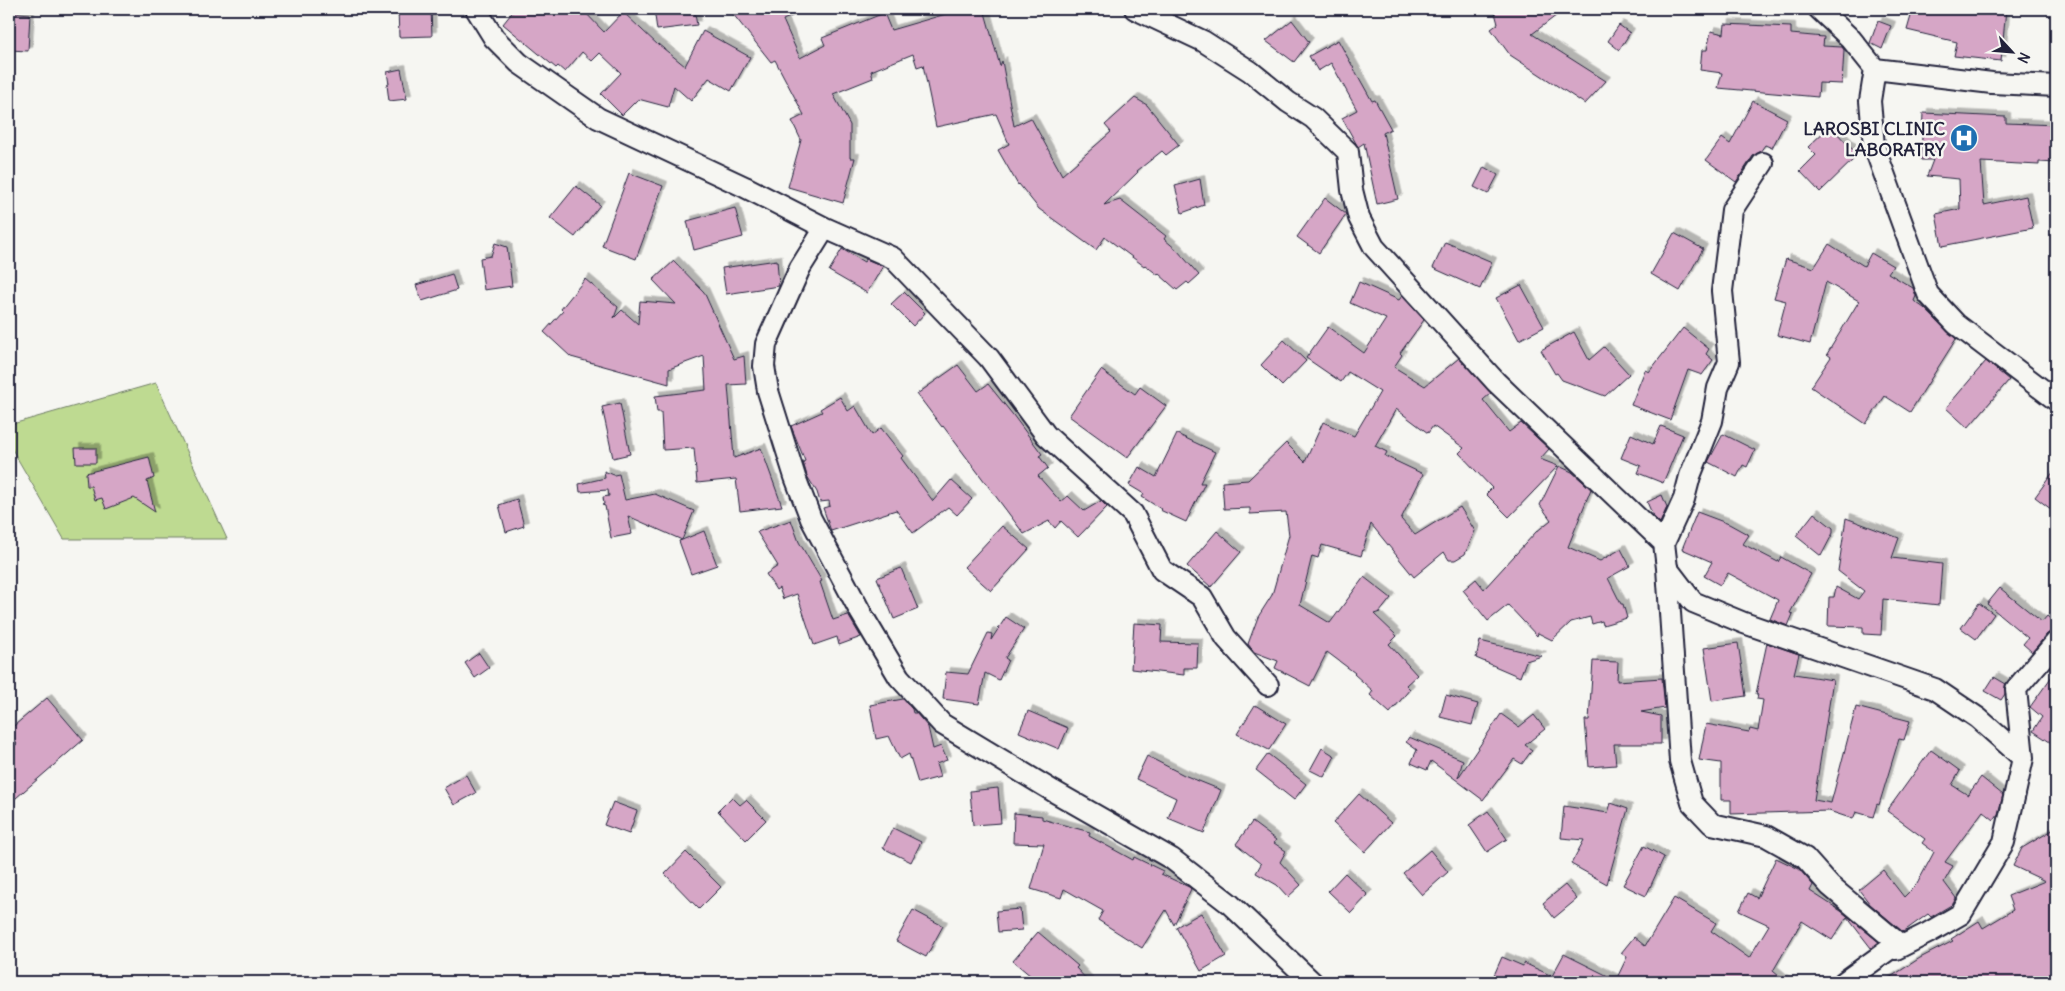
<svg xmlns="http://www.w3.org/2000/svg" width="2065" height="991" font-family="Delius,sans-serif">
<defs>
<filter id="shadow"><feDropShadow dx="4.5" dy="-4.5" stdDeviation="0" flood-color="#0004"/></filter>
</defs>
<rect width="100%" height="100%" fill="#f6f6f2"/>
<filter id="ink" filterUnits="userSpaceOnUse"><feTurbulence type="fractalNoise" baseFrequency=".02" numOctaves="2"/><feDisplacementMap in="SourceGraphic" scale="10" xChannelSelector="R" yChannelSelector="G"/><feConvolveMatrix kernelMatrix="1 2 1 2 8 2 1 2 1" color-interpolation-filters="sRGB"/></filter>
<g filter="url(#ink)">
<path fill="#beda91" stroke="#707e66" d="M156 383 227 539H64L9 444V425Z"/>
<path fill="#d6a6c6" stroke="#22223b" filter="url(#shadow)" d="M398 9H431L432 36 399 37Z
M515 9H582L604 32 623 12 659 46 658 44 685 66 703 31 750 57 731 91 709 78 691 101 674 86 668 107 638 99 622 115 601 94 621 73 600 53 592 61 582 52 565 72 558 66 556 68 503 24Z
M654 9H694L697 25 657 30Z
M729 9H808L783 20 800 58 825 45 822 38 884 13 891 30 963 9H984L1000 66 1002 61 1014 126 1031 118 1062 175 1111 132 1105 125 1135 98 1147 105 1179 145 1166 155 1162 151 1137 171 1138 172 1104 205 1120 200 1166 236 1164 239 1177 250 1199 275 1189 284 1187 282 1177 290 1159 274 1158 275 1145 265 1144 266 1105 237 1096 250 1039 209 1019 184 1018 185 998 150 1009 144 996 114 936 127 923 65 917 67 913 54 871 71 873 78 833 94 850 125V158H855L843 203 788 187 801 140 792 121 804 115 775 60 771 62Z
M1494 9H1565L1532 34 1606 81 1585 104 1510 55 1491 29 1498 24Z
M1913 9H2006L2001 61 1954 56 1957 42 1907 30Z
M9 12 30 14 28 51 9 50Z
M1292 20 1309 42 1294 62 1266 41Z
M1878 21 1891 26 1882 49 1870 43Z
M1725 24 1791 27V34L1824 37 1823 46 1842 47 1844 50 1842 84 1819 83 1818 97 1718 88 1722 73 1700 70 1702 50H1707L1711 31 1724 34Z
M1619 25 1630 33 1619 50 1608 41Z
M1338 40 1372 101 1375 100 1391 129 1383 133 1398 199 1377 204 1364 143 1358 147 1342 118 1357 110 1331 63 1318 71 1309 56Z
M401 69 407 99 389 101 387 85 389 84 387 72Z
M1753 101 1787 119 1772 148 1765 145 1760 152 1753 156 1736 182 1706 160 1722 138 1730 144Z
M1923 113 2006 117V123L2056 125V163L2039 162V165L1981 162 1984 205 2026 196 2033 228 1942 246 1936 214 1960 209 1959 179 1927 176 1933 160H1921Z
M1830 126 1858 155 1820 192 1800 171 1816 155 1808 147Z
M1484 167 1498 175 1488 194 1474 187Z
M629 173 663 186 636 259 602 246Z
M1200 179 1204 205 1182 213 1175 186Z
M576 186 600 205 575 237 550 218Z
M1325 198 1346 214 1319 253 1297 237Z
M735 208 743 237 694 250 687 221Z
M1674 233 1703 249 1680 291 1651 274Z
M1445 242 1492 262 1480 289 1433 268Z
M495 243 507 247 512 286 484 290 480 258 491 256Z
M1829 244 1864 266 1871 253 1893 266 1888 273 1913 288 1916 296 1914 301 1924 308 1956 339 1910 412 1885 396 1866 424 1811 387 1831 357 1827 354 1859 301 1826 282 1810 344 1777 335 1786 301 1774 298 1786 259 1814 268Z
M842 249 864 262 866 259 883 266 867 293 829 271Z
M777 260 779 286 726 294 722 268Z
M674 261 704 292 734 359 744 356 746 384 728 385 734 458 761 448 782 506 740 511 736 479 697 483 694 448 663 450 661 412H657L655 396 706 390 704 356 669 369V384L571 357 544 332 563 311 561 309 585 279 618 307 614 318 622 310 638 324 640 301 676 304 653 280Z
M452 274 457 290 422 301 416 285Z
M1359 282 1399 300 1402 296 1424 320 1400 353 1402 355 1394 367 1425 386 1459 358 1491 393 1483 400 1509 432 1521 423 1549 449 1540 459 1558 466 1509 517 1486 494 1492 488 1459 453 1464 448 1433 426 1428 433 1396 409 1375 446 1387 452 1385 456 1423 474 1401 519 1415 535 1460 507 1475 531 1465 554 1455 560H1449L1444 552 1414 577 1371 524 1361 556 1322 545 1318 558 1312 556 1300 605 1330 623 1364 577 1391 598 1380 612 1374 614 1397 636 1389 644 1417 675 1406 685 1410 689 1390 713 1370 695 1373 691 1354 674 1355 673 1327 652 1310 686 1275 668 1278 661 1254 652 1248 644 1258 617 1272 595 1289 535 1286 512 1250 514V508L1224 509 1222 482 1248 480 1286 443 1305 462 1323 422 1354 436 1380 392 1348 372 1341 382 1306 358 1328 327 1364 353 1386 319 1350 303Z
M1521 285 1544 327 1519 340 1496 298Z
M904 292 925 313 913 326 891 304Z
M1683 328 1709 349 1706 354 1713 360 1702 375 1688 370 1670 420 1631 405 1645 370 1649 372Z
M1574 332 1589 360 1604 347 1629 374 1605 396 1562 380 1557 373 1555 374 1541 350Z
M1284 340 1306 361 1282 386 1261 365Z
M1986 361 2009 380 1968 428 1946 408Z
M958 365 978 391 988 384 1013 415 1042 454 1039 456 1048 468 1038 476 1061 502 1068 496 1084 511 1101 501 1107 507 1078 537 1061 521 1055 528 1049 521 1024 534 943 426 942 427 917 394Z
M1101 370 1135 394 1140 387 1166 406 1127 458 1069 416Z
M840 397 848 411 855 406 872 435 881 428 903 456 901 458 933 501 951 480 972 499 957 515 948 507 913 533 896 510 831 531 823 508 830 506 829 501 820 502 817 492 807 476 803 462 805 461 791 426 822 412 820 409Z
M620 403 630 454 613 458 602 407Z
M1661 426 1683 435 1663 483 1638 473 1641 466 1621 458 1631 434 1653 444Z
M1177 434 1215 452 1200 483H1205L1186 522 1160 510 1161 509 1142 497 1144 494 1129 485 1139 467 1156 477Z
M1723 434 1755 450 1747 467 1743 465 1737 477 1708 462Z
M75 448H96V463H76Z
M149 457 154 478 147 481 155 512 134 498 106 509 102 498 95 500 91 486H87L86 473Z
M1559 466 1572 472 1591 489 1568 547 1600 561 1621 549 1630 566 1608 578 1621 604H1623L1627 618 1603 625 1602 621 1592 624 1590 617 1571 622 1552 640 1538 633 1537 636 1508 605 1488 621 1463 590 1476 579 1484 589 1536 532 1551 520 1540 505Z
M2056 468V513L2035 497Z
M604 471 614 475 619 474 625 500 655 494 694 511 682 540 704 531 717 565 691 574 679 541 682 540 628 516 632 534 611 538 605 506 602 505 604 504 603 497 609 496 608 490 580 492 579 484 605 478Z
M1662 495 1667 507 1660 523 1653 516 1647 502Z
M517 499 524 526 506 532 499 505Z
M1697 512 1729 524 1749 535 1743 544 1778 562 1781 557 1811 574 1790 613 1793 614 1788 626 1770 619 1778 600 1728 573 1720 585 1704 576 1712 562 1682 549Z
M1814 513 1833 528V533L1821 556 1796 536Z
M1846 518 1899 538 1892 558 1942 564 1939 605 1883 599 1881 635 1863 634V627L1828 626 1829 597H1834L1836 587 1858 599 1864 591 1838 571Z
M791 520 799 542 822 581 820 582 833 620 848 615 861 637 839 645 837 637 814 645 797 594 783 599 779 588 776 590 766 574 778 566 757 532Z
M1002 526 1029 549 991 591 964 567Z
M1217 531 1241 552 1211 587 1187 566Z
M901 568 918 609 894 619 877 578Z
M2000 588 2042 622 2047 616 2056 624V630L2047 634 2032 652 2023 644 2028 638 1987 604Z
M1979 603 1994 614 1976 639 1961 628Z
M1006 617 1024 629 1005 658 1008 660 999 680 985 673 979 704 943 699 946 672 968 674 988 633 992 634 991 640Z
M1134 623 1162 625 1161 642 1198 643 1197 668H1184V675L1131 669Z
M1480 641 1542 656 1526 661 1520 677 1476 658Z
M1738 643 1746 696 1712 701 1704 648Z
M1767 643 1799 654 1794 674 1833 680 1814 800 1831 803 1856 707 1910 721 1904 740 1899 739 1879 805 1877 804 1873 817 1856 812 1853 819 1829 811 1731 814V800H1721V763L1699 760 1706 724 1749 732 1750 729 1758 731 1763 700 1757 699 1758 694H1756Z
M479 653 489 668 475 678 465 663Z
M2056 660V746L2033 731 2042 717 2030 707 2055 672 2050 668Z
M1593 661 1618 662 1617 681 1662 678 1665 708 1641 712 1661 716V744H1614L1616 765 1589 767 1585 720H1589Z
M1994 677 2006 684 2005 694 2001 700 1985 691Z
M1446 695 1478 704 1472 725 1440 717Z
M47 698 83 740 9 804V751L17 744 9 734V730Z
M903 699 912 709 913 713H916L928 727 933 749 941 746 947 760 936 764 940 777 918 783 909 754 900 759 889 736 876 739 870 705Z
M1255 705 1286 724 1269 750 1237 734Z
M1028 711 1068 728 1059 749 1019 732Z
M1501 714 1519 727 1534 715 1545 729 1525 745 1532 750 1522 764 1514 759 1483 800 1431 761 1427 770 1411 763 1417 750 1406 742 1409 737 1463 760 1458 778Z
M1322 748 1335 756 1324 777 1310 770Z
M1931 750 1960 771 1952 785 1968 795 1981 777 2003 795 1998 814 1994 820 1983 811 1945 862 1953 866 1944 882 1956 898 1953 904 1931 917 1928 914 1903 932 1870 904 1859 890 1883 870 1904 897 1917 884 1934 852 1922 843 1925 839 1887 811Z
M1268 754 1306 784 1294 800 1256 770Z
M1147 756 1184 775 1221 790 1204 833 1168 818 1176 798 1136 779Z
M466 775 476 793 454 805 444 788Z
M998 788 1001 823 973 825 970 791Z
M1359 794 1391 823 1365 852 1333 823Z
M732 797 740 805 746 800 766 820 746 840 718 811Z
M613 802 637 811 629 834 604 825Z
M1611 803 1628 809 1607 884 1571 864 1584 840 1561 838 1564 806 1608 813Z
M1488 811 1507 839 1487 852 1469 825Z
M1014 813 1042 816V819L1090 832 1089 836 1133 860 1134 857 1163 871 1161 874 1189 887 1191 889 1174 925 1166 910 1142 948 1098 920 1103 911 1064 889 1061 898 1031 889 1044 844 1013 843Z
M1252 822 1276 840 1274 843 1286 851 1280 862 1301 885 1288 897 1277 885 1256 873 1261 864 1236 844Z
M893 828 921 842 911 862 883 848Z
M2056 828V982H1883L1920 958 1953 941 1951 939 1979 921 1983 928 2013 910 2008 896 2045 881 2013 866 2022 848Z
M1644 846 1664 857 1646 896 1623 885Z
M1430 850 1448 872 1422 895 1403 873Z
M686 852 721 887 699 909 665 874Z
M1776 858 1799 869 1813 885 1810 891 1841 911 1879 942 1871 948 1847 917 1832 940 1802 921 1773 971 1786 982H1491L1502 957 1523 966 1524 963 1552 976 1564 954 1616 980 1627 957 1621 953 1634 937 1645 946 1674 898 1716 923 1711 931 1749 958 1769 925 1739 911 1748 893 1757 898Z
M1345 873 1368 895 1351 913 1328 891Z
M1565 885 1577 899 1554 918 1543 903Z
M1020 909 1022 930 998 932 996 911Z
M913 910 943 926 926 957 896 941Z
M1201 913 1226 956 1201 971 1176 927Z
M1038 932 1078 966 1076 968 1089 982H1038L1013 961Z"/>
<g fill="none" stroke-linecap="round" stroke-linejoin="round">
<defs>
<path id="minor" d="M476 9 494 38 519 63 598 118 745 187 825 228 800 268 766 344 764 366 768 391 795 477 811 519 861 613 899 677 942 724 1053 791 1172 859 1230 904 1312 982
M1135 9 1203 41 1250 71 1288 102 1313 118 1348 152 1352 190 1359 218 1374 247 1496 382 1664 543
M1819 9 1851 39 1875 69 1992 83 2056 86
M1875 69 1870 101 1874 146 1928 294 1956 324 2056 400
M1763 163 1732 210 1722 291 1729 362 1718 388 1712 421 1690 476 1684 499 1664 543 1667 568 1693 602 1744 623 1935 689 1978 718 2023 758
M825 228 893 258 938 305 989 358 1046 435 1133 514 1162 570 1202 597 1226 638 1268 685
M1667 568 1680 761 1692 803 1712 824 1766 836 1805 858 1830 886 1898 943
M1844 982 1898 943 1896 949 1928 933 1961 914 2004 842 2023 758 2016 689 2056 642"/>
</defs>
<use href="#minor" stroke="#22223b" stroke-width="24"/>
<use href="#minor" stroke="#f6f6f2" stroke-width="20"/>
</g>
</g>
<defs>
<symbol id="hospital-disc" viewBox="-11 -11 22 22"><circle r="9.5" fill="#1f6fb2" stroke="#f6f6f2"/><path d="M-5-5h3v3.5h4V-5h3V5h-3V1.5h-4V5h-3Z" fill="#fff"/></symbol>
</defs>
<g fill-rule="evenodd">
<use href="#hospital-disc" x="1948" y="122" width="32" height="32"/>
</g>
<g text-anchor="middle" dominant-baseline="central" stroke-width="5" stroke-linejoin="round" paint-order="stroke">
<g font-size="18" font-weight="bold" fill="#22223b" stroke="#f6f6f2" text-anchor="end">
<text x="1945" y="128">LAROSBI CLINIC<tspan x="1945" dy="21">LABORATRY</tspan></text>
</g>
</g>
<rect width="2065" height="991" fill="none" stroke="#f6f6f2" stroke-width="30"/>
<rect x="15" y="15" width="2035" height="961" fill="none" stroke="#22223b" stroke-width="2" filter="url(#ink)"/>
<g transform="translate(2012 52) rotate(116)" stroke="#f6f6f2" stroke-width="4" paint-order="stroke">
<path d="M0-4L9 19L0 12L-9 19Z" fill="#22223b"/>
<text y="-8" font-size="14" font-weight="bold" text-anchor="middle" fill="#22223b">N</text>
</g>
</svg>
